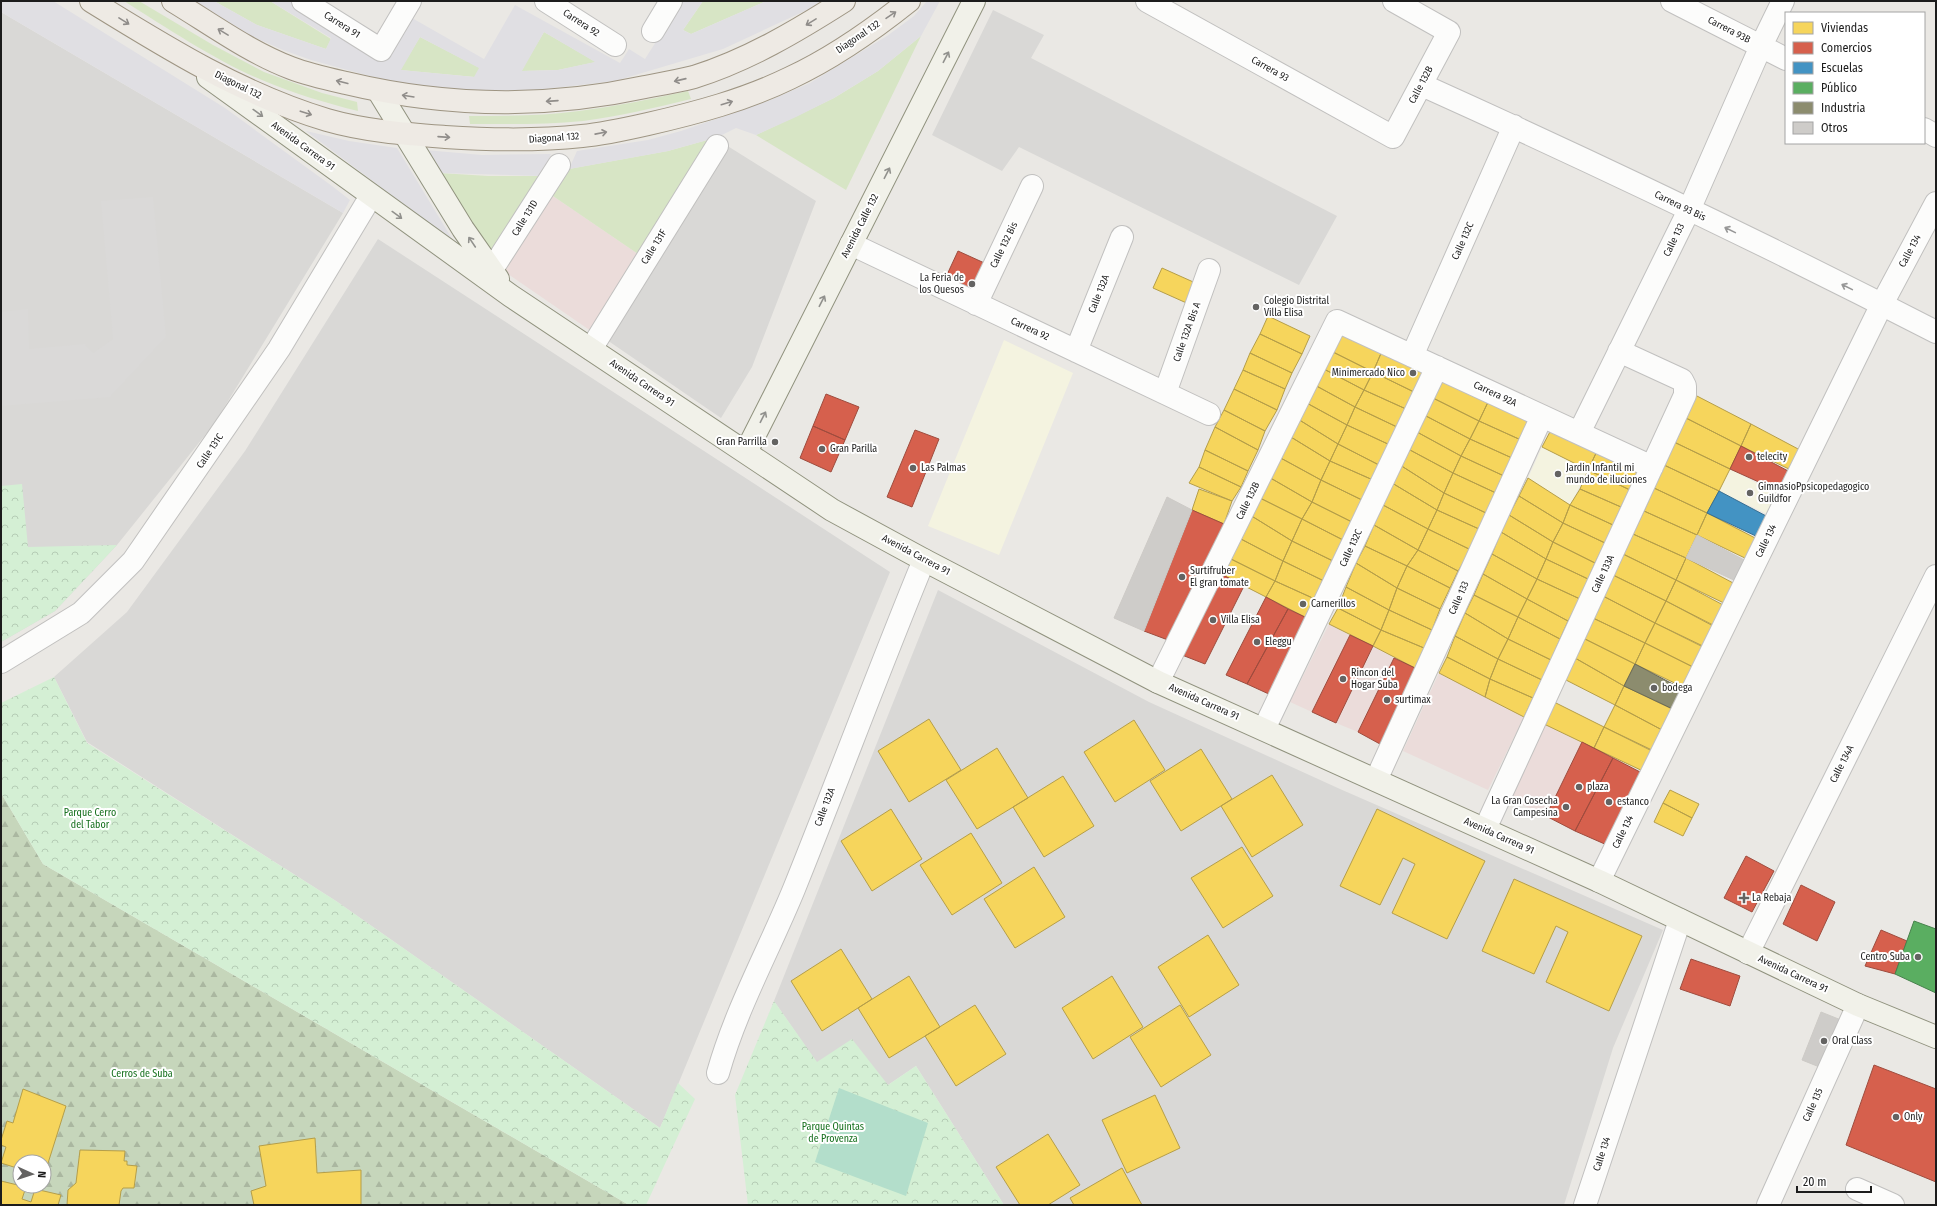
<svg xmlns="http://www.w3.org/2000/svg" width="1937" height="1206" font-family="'Fira Sans Condensed',sans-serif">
<defs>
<pattern id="forest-firs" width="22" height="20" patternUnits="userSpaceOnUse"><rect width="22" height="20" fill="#c6d6bb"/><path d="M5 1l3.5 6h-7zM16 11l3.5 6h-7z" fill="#aab7a0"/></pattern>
<pattern id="park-crowns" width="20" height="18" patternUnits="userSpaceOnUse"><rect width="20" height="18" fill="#d4efd4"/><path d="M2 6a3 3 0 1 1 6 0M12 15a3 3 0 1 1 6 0" fill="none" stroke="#b5ccb5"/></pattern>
</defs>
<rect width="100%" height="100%" fill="#eae8e4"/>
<path fill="#d9d8d6" d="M993 10 1044 35 1031 58 1337 216 1299 285 1019 147 1002 171 932 135Z
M1 12 343 213 214 424 117 545 55 611 1 642Z
M726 145 816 201 752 367 721 418 604 338Z
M378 239 890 572 660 1128 336 901 87 742 54 677 127 612 245 451Z
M938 590 1149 702 1340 789 1663 930 1613 1048 1564 1205H1004L916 1066 888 1085 817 1063 774 1001Z"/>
<path fill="#ebdcda" d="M550 194 641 256 591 331 502 270Z
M1329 624 1350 635 1312 712 1290 702Z
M1373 646 1394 658 1358 732 1336 723Z
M1439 673 1524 717 1488 790 1403 751Z
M1544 724 1582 742 1546 816 1506 797Z"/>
<path fill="#f4f3e0" d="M1004 340 1073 373 999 555 928 526Z
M1542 447 1588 470 1570 505 1528 478Z
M1730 469 1779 495 1769 515 1719 491Z"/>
<path fill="#d7e5c5" d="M124 1H139L213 45 264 72 322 93 357 102 358 111C325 103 293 93 262 80 216 61 167 28 124 1Z
M214 1H270L331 39 326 49 257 25Z
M703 1H766L691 34 683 30Z
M544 32 596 62 558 70 521 71Z
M921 36 846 190 756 135 834 98 878 71Z
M420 37 480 68 475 77 400 70Z
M688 91 691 99C655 108 620 116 583 121 546 125 507 124 470 124L469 116C506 116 543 116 579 111 616 106 652 99 688 91Z
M718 137 641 256 550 194 569 169 668 151Z
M440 173 488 176H542L493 253Z"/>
<path fill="url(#forest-firs)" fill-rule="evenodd" d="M1 793 43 864 629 1205H1ZM20 1162H44V1186H20Z"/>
<path fill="url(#park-crowns)" d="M22 484 28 547 117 545 55 611 1 642V486Z
M54 677 87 743 336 901 660 1128 678 1083 695 1099 646 1205H629L43 864 1 793V703Z
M774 1001 817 1062 852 1039 888 1085 916 1066 1004 1205H748L735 1095Z"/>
<path fill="#b3decb" d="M839 1088 928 1123 906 1196 815 1162Z"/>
<path fill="#dad9d8" d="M153 197 166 337 110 397 1 406V312L28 309 29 349 85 344 93 353 113 339 101 201Z"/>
<path fill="#e0dfe3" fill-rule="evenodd" d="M1 1H53L225 108 332 186 350 200 343 213 1 12Z
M190 1H214L257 25 326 49 331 38 270 1H290L388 57 412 18 484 59 515 5 620 63 629 49 645 59 682 1H703L683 30 691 34 766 1H822L809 9 723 49 615 81 536 90 496 92 456 91 388 81 311 60 283 50 249 35ZM544 32 595 62 558 70 522 71ZM420 37 479 68 474 77 401 70Z
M927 1H940L921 36 878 71 834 98 796 117 756 135 736 128 718 137 668 151 569 169 577 151 648 140 681 131 768 101 810 83 887 36 914 16Z
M306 131 349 141 397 148 454 242Z
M425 150 482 155 551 154 542 176 440 173Z"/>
<path fill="#f6d55c" stroke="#b59e49" d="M1162 268 1200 285 1191 305 1153 288Z
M1268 316 1310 336 1302 354 1260 334Z
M1336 329 1382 351 1373 372 1327 349Z
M1260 334 1302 354 1292 373 1250 353Z
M1327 349 1373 372 1364 390 1320 367Z
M1382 351 1425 371 1414 392 1373 372Z
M1250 353 1292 373 1285 389 1243 370Z
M1320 367 1364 390 1355 407 1311 383Z
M1243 370 1285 389 1277 410 1234 389Z
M1373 372 1414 392 1406 409 1364 390Z
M1443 378 1489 400 1479 421 1433 398Z
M1311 383 1355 407 1347 425 1303 401Z
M1234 389 1277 410 1265 431 1224 410Z
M1364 390 1406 409 1397 427 1355 407Z
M1695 395 1751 424 1741 446 1684 417Z
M1433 398 1479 421 1470 439 1426 416Z
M1489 400 1531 420 1521 440 1479 421Z
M1303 401 1347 425 1338 444 1293 416Z
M1355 407 1397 427 1390 445 1347 425Z
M1224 410 1265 431 1258 450 1215 427Z
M1293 416 1338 444 1330 461 1286 434Z
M1426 416 1470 439 1461 456 1417 432Z
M1684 417 1741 446 1730 469 1674 442Z
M1479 421 1521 440 1512 458 1470 439Z
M1751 424 1800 450 1791 470 1741 446Z
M1347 425 1390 445 1379 465 1338 444Z
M1215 427 1258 450 1248 471 1205 450Z
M1552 428 1598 449 1588 470 1542 447Z
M1417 432 1461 456 1453 473 1410 450Z
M1286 434 1330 461 1321 480 1277 456Z
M1470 439 1512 458 1504 476 1461 456Z
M1674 442 1730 469 1719 491 1664 465Z
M1338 444 1379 465 1373 480 1330 461Z
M1598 449 1640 469 1630 490 1588 470Z
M1205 450 1248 471 1241 487 1199 467Z
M1410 450 1453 473 1444 493 1400 465Z
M1277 456 1321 480 1312 502 1267 476Z
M1461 456 1504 476 1496 493 1453 473Z
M1330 461 1373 480 1364 501 1321 480Z
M1400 465 1444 493 1437 510 1392 483Z
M1664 465 1719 491 1707 513 1654 488Z
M1199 467 1241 487 1232 501 1189 483Z
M1588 470 1630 490 1621 507 1580 489Z
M1453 473 1496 493 1486 513 1444 493Z
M1267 476 1312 502 1302 519 1258 497Z
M1528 478 1570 505 1563 523 1519 496Z
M1321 480 1364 501 1352 522 1312 502Z
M1392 483 1437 510 1428 529 1383 505Z
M1654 488 1707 513 1697 535 1644 511Z
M1199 489 1232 501 1224 524 1192 510Z
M1580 489 1621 507 1613 525 1570 505Z
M1444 493 1486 513 1479 529 1437 510Z
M1519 496 1563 523 1553 542 1509 515Z
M1258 497 1302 519 1292 541 1250 515Z
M1312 502 1352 522 1345 541 1302 519Z
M1383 505 1428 529 1418 550 1374 525Z
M1570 505 1613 525 1605 543 1563 523Z
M1437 510 1479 529 1471 550 1428 529Z
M1644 511 1697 535 1686 558 1633 534Z
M1707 513 1757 539 1747 559 1697 535Z
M1250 515 1292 541 1283 561 1239 538Z
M1509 515 1553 542 1546 559 1501 532Z
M1302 519 1345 541 1335 562 1292 541Z
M1563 523 1605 543 1595 563 1553 542Z
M1374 525 1418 550 1407 566 1365 546Z
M1428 529 1471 550 1458 571 1418 550Z
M1501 532 1546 559 1537 579 1492 554Z
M1633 534 1686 558 1676 580 1623 554Z
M1239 538 1283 561 1275 581 1231 559Z
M1292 541 1335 562 1326 582 1283 561Z
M1553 542 1595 563 1588 579 1546 559Z
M1365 546 1407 566 1397 588 1356 563Z
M1418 550 1458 571 1450 588 1407 566Z
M1492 554 1537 579 1527 599 1483 574Z
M1623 554 1676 580 1666 601 1613 575Z
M1686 558 1735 584 1726 604 1676 580Z
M1231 559 1275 581 1266 597 1223 575Z
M1546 559 1588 579 1580 599 1537 579Z
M1283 561 1326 582 1317 600 1275 581Z
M1356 563 1397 588 1389 610 1346 587Z
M1407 566 1450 588 1440 609 1397 588Z
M1483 574 1527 599 1518 617 1474 595Z
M1613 575 1666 601 1655 623 1603 596Z
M1537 579 1580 599 1568 621 1527 599Z
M1676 580 1725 606 1715 626 1666 601Z
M1275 581 1317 600 1309 619 1266 597Z
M1346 587 1389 610 1381 630 1338 608Z
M1397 588 1440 609 1432 630 1389 610Z
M1474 595 1518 617 1508 639 1465 613Z
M1603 596 1655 623 1645 643 1593 618Z
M1527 599 1568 621 1560 639 1518 617Z
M1666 601 1715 627 1705 647 1655 623Z
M1338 608 1381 630 1373 646 1329 624Z
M1389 610 1432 630 1424 648 1381 630Z
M1465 613 1508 639 1498 659 1455 636Z
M1518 617 1560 639 1551 660 1508 639Z
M1593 618 1645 643 1635 664 1583 638Z
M1655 623 1705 648 1695 668 1645 643Z
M1381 630 1424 648 1415 668 1373 646Z
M1455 636 1498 659 1490 679 1447 657Z
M1583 638 1635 664 1624 686 1575 658Z
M1508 639 1551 660 1542 680 1498 659Z
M1645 643 1695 668 1685 688 1635 664Z
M1447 657 1490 679 1485 697 1439 673Z
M1575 658 1624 686 1615 705 1564 679Z
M1498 659 1542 680 1533 698 1490 679Z
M1490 679 1533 698 1524 717 1485 697Z
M1624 686 1674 710 1664 731 1615 705Z
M1554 702 1604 727 1594 748 1544 724Z
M1615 705 1664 731 1654 751 1604 727Z
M929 719 961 770 909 802 878 751Z
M1134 720 1165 770 1115 802 1084 752Z
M1604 727 1654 752 1645 772 1594 748Z
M997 748 1028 798 977 829 946 780Z
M1201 749 1232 799 1181 831 1150 781Z
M1272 775 1303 825 1252 857 1221 806Z
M1063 776 1094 826 1044 857 1013 807Z
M1670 790 1699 804 1692 818 1663 803Z
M1663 803 1692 818 1683 836 1654 822Z
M891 809 922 859 872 891 841 841Z
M1377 809 1485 861 1447 939 1392 913 1415 864 1403 858 1380 905 1340 886Z
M971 833 1002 883 952 915 920 865Z
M1242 847 1273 896 1223 928 1191 878Z
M1034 867 1065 917 1015 948 984 899Z
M1514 879 1642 936 1609 1011 1546 982 1568 932 1556 926 1534 974 1482 951Z
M1208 935 1239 985 1189 1017 1158 967Z
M841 949 872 999 822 1031 791 981Z
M909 976 940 1027 889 1058 858 1008Z
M1112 976 1143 1027 1093 1059 1062 1008Z
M975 1005 1006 1054 956 1086 925 1036Z
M1180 1005 1211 1055 1161 1087 1130 1037Z
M23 1089 66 1106 44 1176V1162H20V1169L1 1163 6 1147 1 1145V1140L7 1121 13 1123Z
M1155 1095 1180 1148 1127 1173 1102 1120Z
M1048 1134 1080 1185 1048 1205H1020L996 1167Z
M315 1138 317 1173 361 1170V1205H254L251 1191 266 1186 259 1146Z
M80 1150 125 1151 124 1161H127V1165L137 1166 134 1188H123L121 1191 119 1205H67L68 1190 76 1183Z
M1122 1168 1142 1205H1074L1070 1198Z
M1 1181 26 1187 22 1199 31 1202 35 1189 61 1195 58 1205H1Z"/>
<path fill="#d6604d" stroke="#9e4c3e" d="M958 251 991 266 979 294 945 279Z
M826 394 859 407 845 440 813 426Z
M813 426 845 440 831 472 800 458Z
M915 430 939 439 912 507 887 497Z
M1741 446 1790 472 1781 492 1730 469Z
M1192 510 1224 524 1168 640 1144 631Z
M1223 575 1244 586 1205 664 1182 655Z
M1266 597 1288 609 1247 684 1226 675Z
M1288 609 1309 619 1271 695 1247 684Z
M1350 635 1373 646 1336 723 1312 712Z
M1394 658 1415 668 1380 744 1358 732Z
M1582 742 1613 758 1575 831 1546 816Z
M1613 758 1642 773 1607 845 1575 831Z
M1746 856 1774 871 1752 912 1724 898Z
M1801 885 1835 902 1817 941 1783 924Z
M1881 930 1907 941 1895 974 1865 966Z
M1691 959 1740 976 1730 1006 1680 989Z
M1874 1065 1936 1089V1182L1846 1145Z"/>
<path fill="#4393c3" stroke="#376f91" d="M1719 491 1768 517 1758 537 1707 513Z"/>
<path fill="#5aae61" stroke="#47824c" d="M1914 921 1936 929V993L1895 974Z"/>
<path fill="#8c8c6e" stroke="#6a6a55" d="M1635 664 1684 690 1675 710 1624 686Z"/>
<path fill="#ceccc9" stroke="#cdcac6" d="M1167 497 1192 510 1144 631 1114 618Z
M1697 535 1746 561 1736 581 1686 558Z
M1821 1012 1846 1022 1827 1070 1802 1060Z"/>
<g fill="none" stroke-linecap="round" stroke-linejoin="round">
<defs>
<path id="street" d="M303 1 381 50 410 1
M546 1 615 45
M1147 1 1393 137 1449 32 1394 1
M1672 1 1786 59
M653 31 671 1
M1422 85C1595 163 1767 245 1936 332
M1924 129 1936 136
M851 244 1209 414
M491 271 559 165
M976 304 1032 186
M591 349 717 146
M1076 351 1122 237
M1412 356 1514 126
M1165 393 1209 270
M1579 433 1689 210 1761 46 1783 1
M1 662 81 613 133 561 279 349 371 196
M1158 682 1337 321 1652 467
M1264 729 1437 367
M1376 780 1542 416
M1485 829 1685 395V386L1682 380 1619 351
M1599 881 1882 304 1936 203
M1748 953 1936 576
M718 1073C736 1009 769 950 794 889 838 780 879 669 924 560
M1857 1189 1893 1205
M1585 1205 1680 920
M1768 1205 1858 1005"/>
<path id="secondary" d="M208 77 511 296 832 510 924 560 1158 682 1599 881 1858 1005 1936 1037
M379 92 463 229 498 279
M746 452 974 1"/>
<path id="primary" d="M91 1C167 48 241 94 327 120 365 131 406 134 445 137 491 140 536 141 582 136 604 134 626 129 648 124 696 113 745 100 790 78 831 59 874 29 909 1
M173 1C211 24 249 52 291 68 309 75 328 79 346 83 446 107 544 109 645 87 661 84 678 81 694 77 748 60 797 31 844 1"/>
</defs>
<use href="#street" stroke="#c1c0bf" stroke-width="24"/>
<use href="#secondary" stroke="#90927e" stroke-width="24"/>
<use href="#primary" stroke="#9e9583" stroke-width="24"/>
<use href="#street" stroke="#fcfcfb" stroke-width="22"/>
<use href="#secondary" stroke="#f1f1e9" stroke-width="22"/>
<use href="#primary" stroke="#eeeae4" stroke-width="22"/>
</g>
<defs><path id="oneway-shaft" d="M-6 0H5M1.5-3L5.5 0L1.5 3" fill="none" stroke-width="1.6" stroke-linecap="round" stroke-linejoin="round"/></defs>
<g stroke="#908d8a">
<use href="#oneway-shaft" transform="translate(891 15) rotate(-34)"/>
<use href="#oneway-shaft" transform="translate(124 21) rotate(32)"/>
<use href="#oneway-shaft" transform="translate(811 22) rotate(148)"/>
<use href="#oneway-shaft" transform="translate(223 32) rotate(-149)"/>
<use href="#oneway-shaft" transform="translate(680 80) rotate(167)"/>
<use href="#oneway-shaft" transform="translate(342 82) rotate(-166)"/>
<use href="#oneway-shaft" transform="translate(408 96) rotate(-171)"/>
<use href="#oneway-shaft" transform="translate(552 101) rotate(176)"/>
<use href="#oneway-shaft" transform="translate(727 103) rotate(-17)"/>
<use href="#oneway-shaft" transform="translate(306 113) rotate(18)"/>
<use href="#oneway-shaft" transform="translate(601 133) rotate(-11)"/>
<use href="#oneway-shaft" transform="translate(444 137) rotate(4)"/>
</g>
<g stroke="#91918d">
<use href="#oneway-shaft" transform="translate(946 57) rotate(-63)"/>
<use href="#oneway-shaft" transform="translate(258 113) rotate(36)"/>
<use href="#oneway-shaft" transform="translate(887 173) rotate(-63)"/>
<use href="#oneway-shaft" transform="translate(397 215) rotate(36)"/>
<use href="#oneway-shaft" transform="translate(472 242) rotate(-124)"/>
<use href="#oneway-shaft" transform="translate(822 301) rotate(-63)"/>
<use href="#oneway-shaft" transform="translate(763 417) rotate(-63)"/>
</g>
<g stroke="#979797">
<use href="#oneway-shaft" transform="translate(1730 230) rotate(-154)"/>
<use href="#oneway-shaft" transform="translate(1847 287) rotate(-154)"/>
</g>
<g fill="#646362" stroke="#fff" stroke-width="1.5">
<circle cx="972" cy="284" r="4"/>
<circle cx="1256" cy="307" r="4"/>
<circle cx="1413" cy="373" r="4"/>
<circle cx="775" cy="442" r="4"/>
<circle cx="822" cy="449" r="4"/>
<circle cx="1749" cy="457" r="4"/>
<circle cx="913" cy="468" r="4"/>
<circle cx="1558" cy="474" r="4"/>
<circle cx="1750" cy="493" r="4"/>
<circle cx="1182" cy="577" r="4"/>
<circle cx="1303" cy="604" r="4"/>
<circle cx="1213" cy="620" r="4"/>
<circle cx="1257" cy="642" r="4"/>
<circle cx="1343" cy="679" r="4"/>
<circle cx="1654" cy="688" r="4"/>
<circle cx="1387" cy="700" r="4"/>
<circle cx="1579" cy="787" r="4"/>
<circle cx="1609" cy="802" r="4"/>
<circle cx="1566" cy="807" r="4"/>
<path d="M1742 892h4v4h4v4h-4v4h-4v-4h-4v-4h4z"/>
<circle cx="1918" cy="957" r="4"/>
<circle cx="1824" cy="1041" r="4"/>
<circle cx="1896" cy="1117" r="4"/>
</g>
<g text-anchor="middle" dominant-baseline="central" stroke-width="4" stroke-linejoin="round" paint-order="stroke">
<g font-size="10" fill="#1c1c1c" stroke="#fff">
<text transform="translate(581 23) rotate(33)">Carrera 92</text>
<text transform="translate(342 25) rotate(32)">Carrera 91</text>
<text transform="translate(1729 30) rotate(27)">Carrera 93B</text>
<text transform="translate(858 37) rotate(-34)">Diagonal 132</text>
<text transform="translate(1270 69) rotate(29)">Carrera 93</text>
<text transform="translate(238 85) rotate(26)">Diagonal 132</text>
<text transform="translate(1421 85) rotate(-62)">Calle 132B</text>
<text transform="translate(554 138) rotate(-4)">Diagonal 132</text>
<text transform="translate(303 146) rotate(36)">Avenida Carrera 91</text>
<text transform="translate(1680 206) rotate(26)">Carrera 93 Bis</text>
<text transform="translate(525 218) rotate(-58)">Calle 131D</text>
<text transform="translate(860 226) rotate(-63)">Avenida Calle 132</text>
<text transform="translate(1674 240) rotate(-64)">Calle 133</text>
<text transform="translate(1463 241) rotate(-66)">Calle 132C</text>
<text transform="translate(1004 245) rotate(-64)">Calle 132 Bis</text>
<text transform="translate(654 247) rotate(-58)">Calle 131F</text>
<text transform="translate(1910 251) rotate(-62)">Calle 134</text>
<text transform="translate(1099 294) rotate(-68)">Calle 132A</text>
<text transform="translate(1030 329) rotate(25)">Carrera 92</text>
<text transform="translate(1187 332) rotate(-70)">Calle 132A Bis A</text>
<text transform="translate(642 383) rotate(34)">Avenida Carrera 91</text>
<text transform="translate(1495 394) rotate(25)">Carrera 92A</text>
<text transform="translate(210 451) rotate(-56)">Calle 131C</text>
<text transform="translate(1248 501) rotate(-64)">Calle 132B</text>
<text transform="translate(1766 541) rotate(-64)">Calle 134</text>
<text transform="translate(1351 548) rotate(-65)">Calle 132C</text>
<text transform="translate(916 555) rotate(28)">Avenida Carrera 91</text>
<text transform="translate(1603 574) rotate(-65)">Calle 133A</text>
<text transform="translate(1459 598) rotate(-66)">Calle 133</text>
<text transform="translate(1204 702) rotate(24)">Avenida Carrera 91</text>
<text transform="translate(1842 764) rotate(-63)">Calle 134A</text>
<text transform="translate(825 807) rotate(-69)">Calle 132A</text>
<text transform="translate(1623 832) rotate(-64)">Calle 134</text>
<text transform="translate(1499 836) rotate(24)">Avenida Carrera 91</text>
<text transform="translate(1793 974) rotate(25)">Avenida Carrera 91</text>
<text transform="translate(1813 1105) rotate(-66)">Calle 135</text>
<text transform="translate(1602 1154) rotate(-72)">Calle 134</text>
</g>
<g font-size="10" fill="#1c1c1c" stroke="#fff" text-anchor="start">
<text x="964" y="278" text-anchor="end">La Feria de<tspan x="964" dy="12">los Quesos</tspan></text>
<text x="1264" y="301">Colegio Distrital<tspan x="1264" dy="12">Villa Elisa</tspan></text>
<text x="1405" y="373" text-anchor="end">Minimercado Nico</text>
<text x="767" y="442" text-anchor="end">Gran Parrilla</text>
<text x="830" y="449">Gran Parilla</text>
<text x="1757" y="457">telecity</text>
<text x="921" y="468">Las Palmas</text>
<text x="1566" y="468">Jardin Infantil mi<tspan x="1566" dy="12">mundo de iluciones</tspan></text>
<text x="1758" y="487">GimnasioPpsicopedagogico<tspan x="1758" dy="12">Guildfor</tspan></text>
<text x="1190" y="571">Surtifruber<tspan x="1190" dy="12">El gran tomate</tspan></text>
<text x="1311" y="604">Carnerillos</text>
<text x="1221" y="620">Villa Elisa</text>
<text x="1265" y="642">Eleggu</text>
<text x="1351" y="673">Rincon del<tspan x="1351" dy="12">Hogar Suba</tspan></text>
<text x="1662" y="688">bodega</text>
<text x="1395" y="700">surtimax</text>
<text x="1587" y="787">plaza</text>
<text x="1558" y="801" text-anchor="end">La Gran Cosecha<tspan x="1558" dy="12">Campesina</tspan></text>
<text x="1617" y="802">estanco</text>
<text x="1752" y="898">La Rebaja</text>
<text x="1910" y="957" text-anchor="end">Centro Suba</text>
<text x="1832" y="1041">Oral Class</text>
<text x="1904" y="1117">Only</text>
</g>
<g font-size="10" fill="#146f1c" stroke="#fff">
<text x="90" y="813">Parque Cerro<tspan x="90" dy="12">del Tabor</tspan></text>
<text x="142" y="1074">Cerros de Suba</text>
<text x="833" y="1127">Parque Quintas<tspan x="833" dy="12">de Provenza</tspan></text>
</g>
</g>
<rect width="1937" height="1206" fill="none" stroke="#1c1c1c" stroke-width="4"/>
<rect x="1785" y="12" width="140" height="132" fill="#ffffff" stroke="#a4a4a4"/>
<rect x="1793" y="22" width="20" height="12" fill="#f6d55c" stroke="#a4a4a4"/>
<text x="1821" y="32" font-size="12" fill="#1c1c1c">Viviendas</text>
<rect x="1793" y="42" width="20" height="12" fill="#d6604d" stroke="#a4a4a4"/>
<text x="1821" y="52" font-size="12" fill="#1c1c1c">Comercios</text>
<rect x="1793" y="62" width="20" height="12" fill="#4393c3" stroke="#a4a4a4"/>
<text x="1821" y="72" font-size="12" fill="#1c1c1c">Escuelas</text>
<rect x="1793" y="82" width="20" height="12" fill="#5aae61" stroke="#a4a4a4"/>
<text x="1821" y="92" font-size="12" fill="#1c1c1c">Público</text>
<rect x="1793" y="102" width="20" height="12" fill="#8c8c6e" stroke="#a4a4a4"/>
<text x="1821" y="112" font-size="12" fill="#1c1c1c">Industria</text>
<rect x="1793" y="122" width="20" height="12" fill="#ceccc9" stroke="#a4a4a4"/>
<text x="1821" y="132" font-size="12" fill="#1c1c1c">Otros</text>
<g transform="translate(32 1174) rotate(93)"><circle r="19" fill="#ffffff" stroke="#a4a4a4"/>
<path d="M0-3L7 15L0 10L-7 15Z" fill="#646362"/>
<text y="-6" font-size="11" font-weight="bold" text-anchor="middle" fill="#1c1c1c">N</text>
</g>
<path d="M1797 1186v6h74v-6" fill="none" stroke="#1c1c1c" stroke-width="2"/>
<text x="1803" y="1186" font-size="12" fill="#1c1c1c" stroke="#ffffff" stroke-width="3" paint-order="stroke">20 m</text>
</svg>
